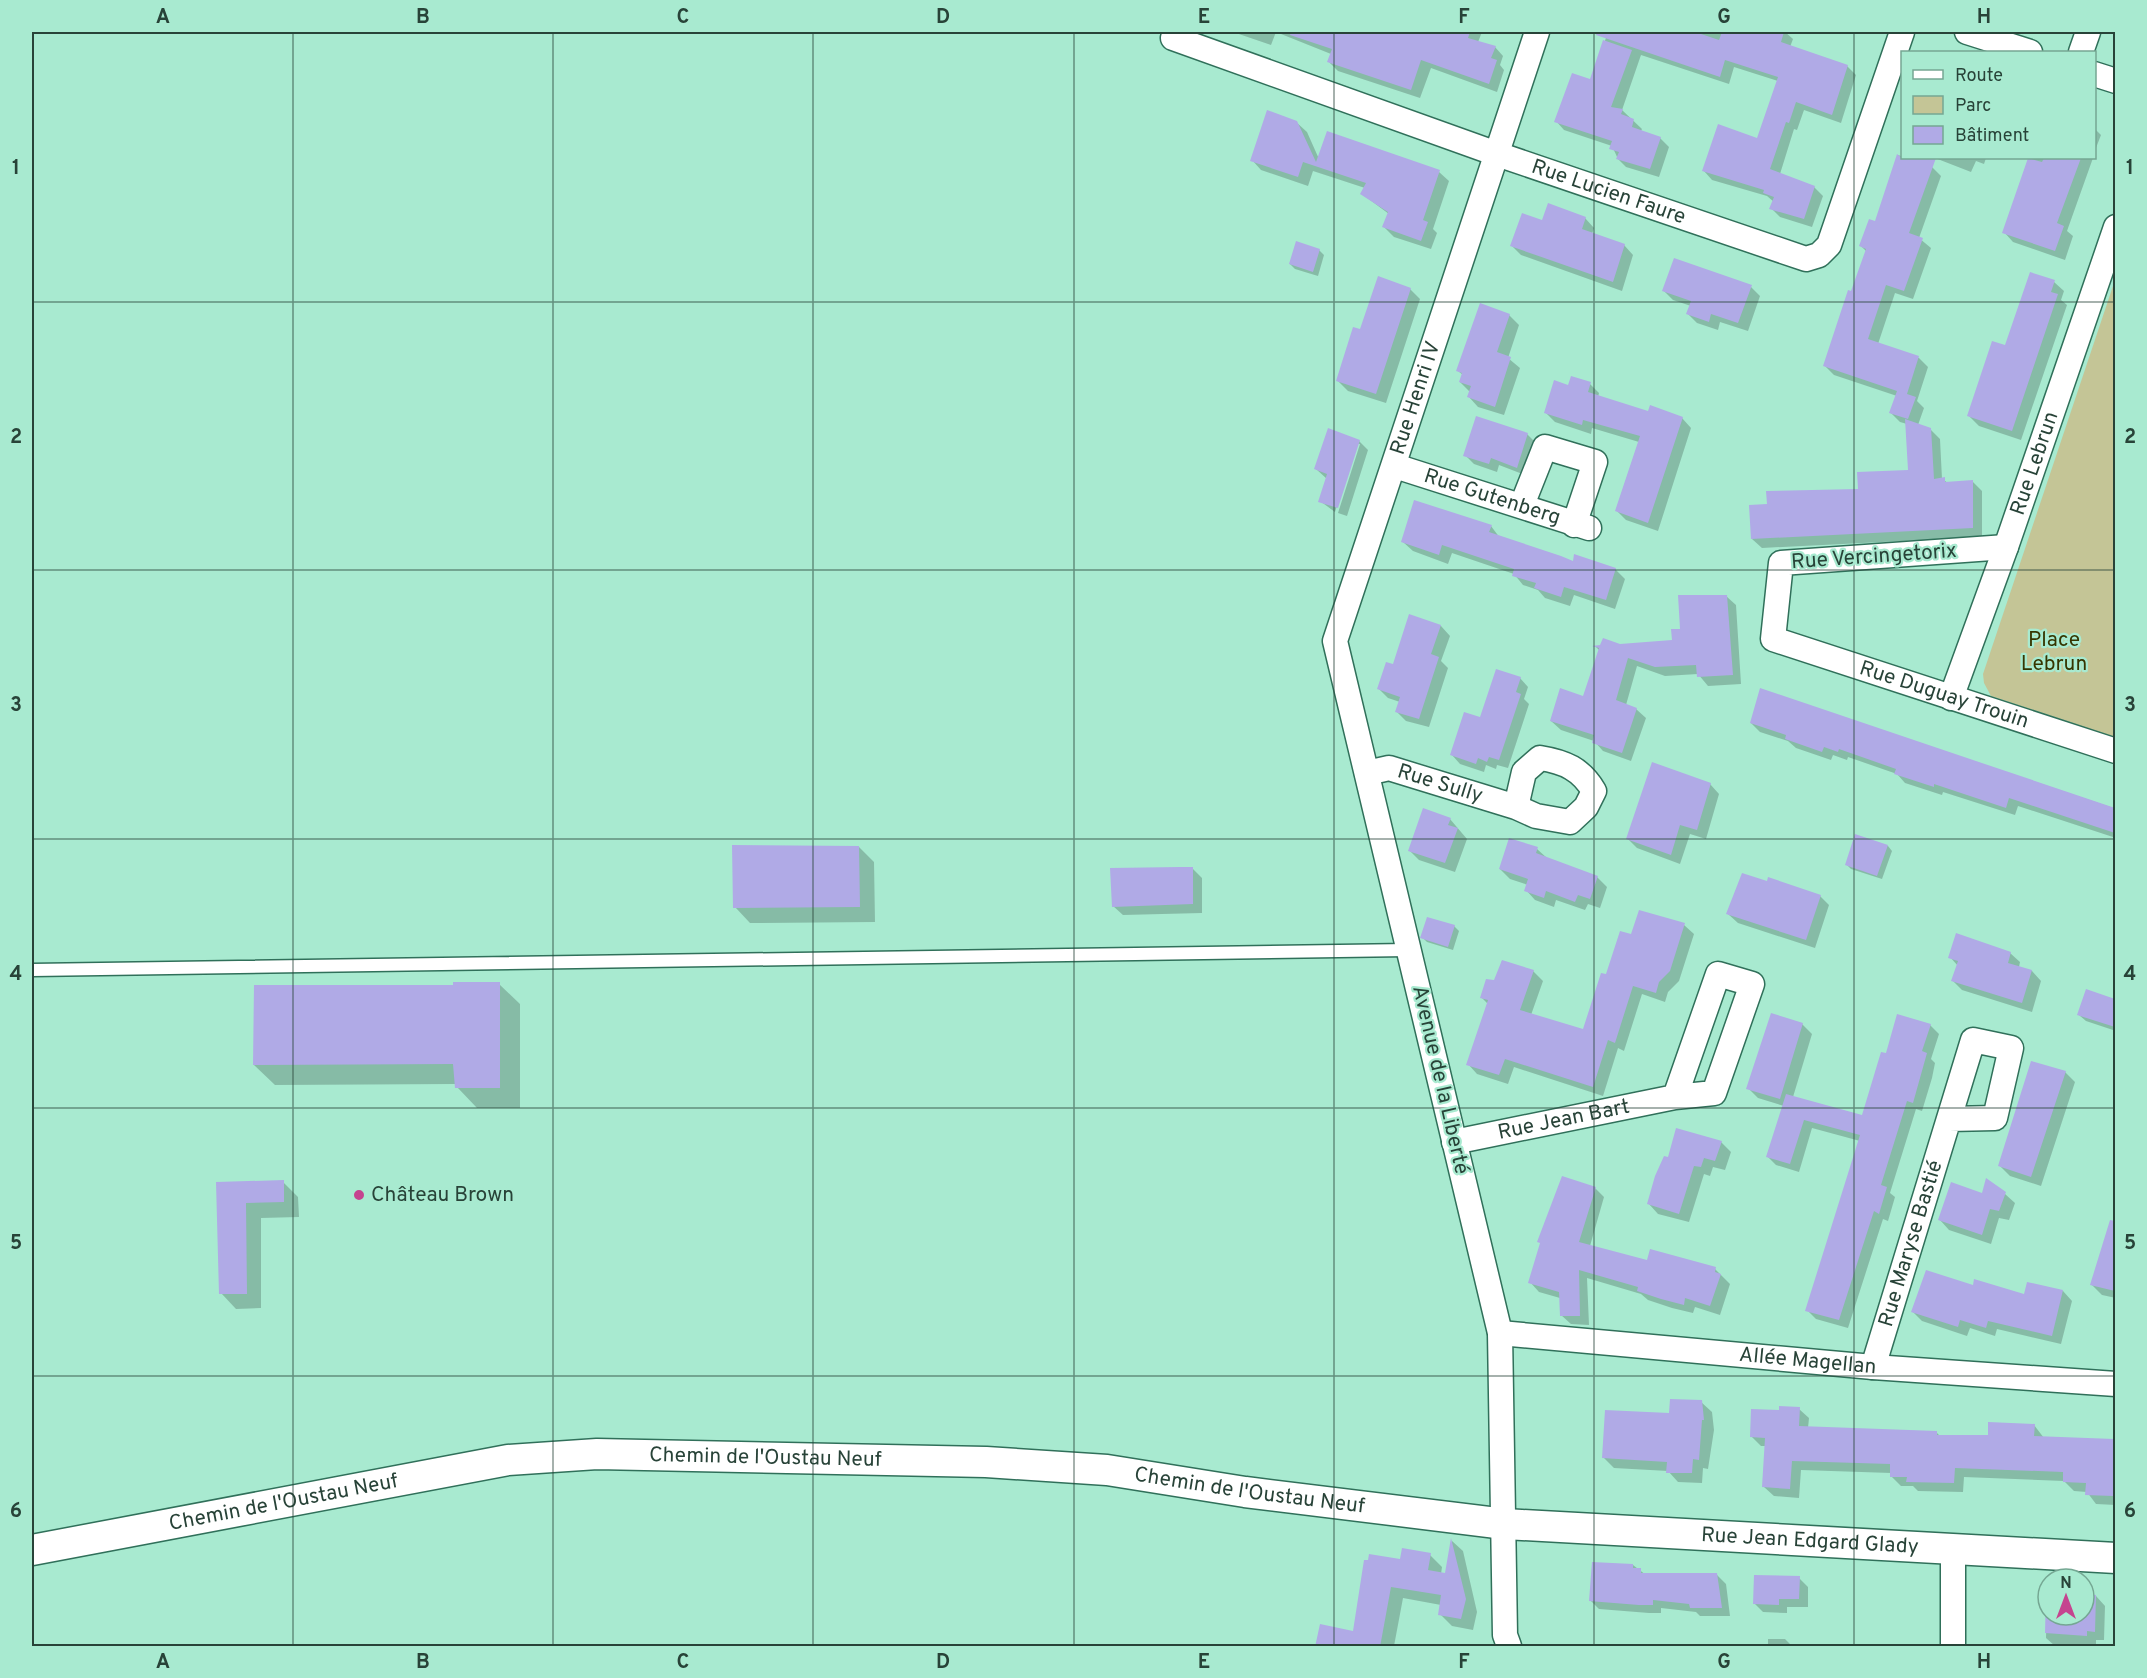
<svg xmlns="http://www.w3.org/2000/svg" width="2147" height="1678" font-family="Overpass,sans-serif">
<rect width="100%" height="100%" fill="#a8ead0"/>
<path fill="#c4c596" d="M2115 280 2116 737H2115L1991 696 1984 683 1983 674Z"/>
<path fill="#0003" d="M1233 32H1276L1271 45Z
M1276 32H1381L1427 50 1433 32H1482L1478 42 1495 47 1503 56 1500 65 1504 70 1497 92 1431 68 1420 98 1338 71 1329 62 1331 54Z
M1608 32H1727L1747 37 1749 32H1785L1793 39 1790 47 1847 66 1856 75 1841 123 1804 110 1797 130 1794 129 1780 174 1814 187 1823 196 1812 227 1780 217 1771 208 1774 202 1767 196 1712 180 1704 171 1758 140 1778 81 1734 67 1729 84 1641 55 1622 110 1642 129 1641 131 1660 138 1669 147 1659 177 1626 167 1618 159 1612 146 1564 130 1556 121 1591 81Z
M1296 122 1307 132 1319 159 1439 172 1449 181 1433 229 1437 233 1431 249 1394 237 1384 227 1389 214 1362 194 1365 188 1313 171 1308 186 1261 170 1252 160Z
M2094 128 2101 135 2094 153Z
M1898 155 1932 167 1941 176 1919 238 1931 248 1913 299 1895 293 1878 344 1919 358 1928 367 1917 401 1924 408 1918 425 1930 429 1940 439 1942 479 1948 483 1972 481 1982 491V537L1762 548 1752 539 1768 505 1859 491 1910 471 1907 424 1900 422 1891 413 1897 396 1834 375 1825 366 1867 252 1861 246 1876 223Z
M1935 158H1986L1984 164 1976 161 1971 172Z
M2031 158H2093L2067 231 2073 236 2065 260 2013 242 2004 232Z
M1585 218 1594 228 1592 234 1624 245 1633 255 1622 291 1521 255 1512 246 1543 222Z
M1319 250 1324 255 1318 276 1295 269 1290 264Z
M2054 282 2064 291 2061 300 2067 305 2021 440 1979 426 1969 416 2006 347Z
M1751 287 1760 296 1748 331 1720 322 1718 330 1697 323 1688 314 1691 306 1673 300 1664 291Z
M1410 289 1420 299 1386 403 1348 391 1338 381 1361 331Z
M1509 315 1519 325 1508 358 1520 368 1504 415 1478 407 1469 397 1470 392 1460 382 1463 375 1458 371Z
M1590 384 1599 393 1598 397 1649 413 1682 418 1691 428 1658 531 1626 520 1617 511 1639 442 1592 428 1591 434 1555 422 1546 413 1569 387Z
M1527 434 1536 443 1525 475 1499 465 1497 472 1474 464 1465 455Z
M1359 441 1368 450 1347 516 1338 513 1360 444H1357L1335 512 1320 501 1327 479 1316 469Z
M1491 526 1500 538 1574 562 1615 569 1625 579 1615 609 1574 595 1570 606 1545 598 1538 590 1523 585 1514 574 1452 553 1448 564 1413 551 1403 542Z
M1726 596 1736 605 1741 684 1708 686 1698 674 1665 676 1637 666 1626 705 1636 709 1646 718 1631 761 1603 751 1594 741 1561 730 1551 721 1583 698 1600 651 1596 647 1673 642 1682 630Z
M1410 616 1441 626 1450 636 1441 661 1448 668 1429 727 1406 721 1397 712 1400 702 1388 698 1379 689 1394 666Z
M1520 678 1528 687 1524 699 1529 704 1508 768 1497 765 1496 769 1486 765 1484 772 1460 764 1452 755 1481 719Z
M1761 690 2116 809V838L2018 806 2015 815 1943 792 1942 795 1905 783 1897 774 1848 757 1847 760 1833 755 1831 760 1796 748 1788 741 1760 732 1751 723Z
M1710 784 1719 794 1706 839 1690 834 1680 864 1637 848 1628 839Z
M1450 819 1467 839 1455 872 1419 860 1409 850Z
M1856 836 1888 846 1892 851 1882 879 1851 869 1847 865Z
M859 847 874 862 875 922 750 923 735 907Z
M1537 849 1547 858 1597 877 1607 887 1600 908 1588 904 1585 910 1556 900 1554 907 1535 900 1526 890 1528 885 1510 879 1500 869Z
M1192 868 1202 878V913L1123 915 1113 906Z
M1820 896 1829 905 1815 948 1738 923 1728 914Z
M1684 925 1694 934 1679 981 1668 992 1665 1002 1642 994 1624 1051 1618 1048 1603 1096 1514 1067 1508 1084 1477 1074 1468 1064 1488 1004 1482 998 1495 982 1502 961 1533 971 1543 981 1531 1015 1584 1030 1607 976 1632 936Z
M1454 926 1459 931 1453 950 1427 942 1422 937Z
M2010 953 2020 962 2019 967 2032 971 2041 981 2032 1012 1962 990 1953 981 1958 966 1950 957Z
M499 984 520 1004V1108H477L457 1087 456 1084 275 1085 254 1065 455 987Z
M2087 991 2116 1000V1031L2086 1021 2079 1015Z
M1802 1024 1812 1034 1793 1097 1863 1116 1887 1055 1930 1025 1939 1034 1931 1059 1935 1063 1932 1078 1922 1111 1916 1109 1890 1193 1895 1197 1888 1221 1883 1219 1848 1328 1816 1319 1807 1310 1860 1141 1812 1128 1799 1172 1776 1165 1767 1156 1784 1106 1758 1098 1748 1088Z
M2065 1072 2075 1082 2041 1186 2010 1176 2000 1166Z
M1721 1142 1731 1152 1725 1170 1713 1167 1710 1176 1704 1174 1689 1222 1658 1214 1649 1204 1669 1159Z
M283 1182 298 1197 299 1217 261 1218V1308L236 1309 221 1293 218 1184Z
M1595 1188 1604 1197 1590 1246 1648 1261 1715 1269 1730 1284 1720 1315 1695 1307 1693 1313 1672 1308 1648 1300 1641 1294 1587 1278 1589 1325 1571 1324 1561 1315 1560 1298 1539 1292 1530 1282Z
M2005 1194 2015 1203 2009 1220 1999 1218 1991 1244 1949 1230 1940 1220 1983 1195Z
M2102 1253 2116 1257V1298L2102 1295 2092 1285Z
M1974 1287 2025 1296 2063 1291 2072 1301 2061 1344 1997 1329 1995 1336 1970 1328 1967 1336 1922 1321 1913 1312Z
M1701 1402 1712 1412 1714 1430 1708 1469 1703 1468 1702 1483 1678 1482 1668 1471 1614 1468 1604 1458 1670 1415Z
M1799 1409 1809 1418 1808 1428 1936 1432 1941 1437H1989L2034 1425 2044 1438 2114 1441 2116 1505 2096 1504 2087 1492 2074 1491 2064 1481 1964 1477 1963 1492 1918 1491 1913 1486H1901L1891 1476V1473L1801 1470 1799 1498 1774 1496 1764 1487 1766 1446H1761L1751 1436 1780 1412Z
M1452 1541 1463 1551 1477 1612 1473 1630 1452 1626 1440 1614 1441 1605 1403 1598 1394 1646H1317L1354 1632 1401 1560 1430 1555 1442 1567 1441 1574 1446 1575Z
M1633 1565 1646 1575H1717L1726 1584 1730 1616H1700L1696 1612 1661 1608V1613H1649L1599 1609 1590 1600Z
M1799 1578 1808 1587V1607H1787V1613L1763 1612 1755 1604Z
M2047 1594 2048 1615H2084V1596H2096L2105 1606 2104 1640H2096V1646H2055L2046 1638Z
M1768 1639H1785L1792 1646H1768Z"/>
<path fill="#b0aae6" d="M1291 32H1470L1468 38 1496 46 1491 58 1497 60 1489 84 1421 60 1411 90 1327 62 1332 49 1290 35Z
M1597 32H1695L1719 40 1722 32H1784L1781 42 1848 65 1832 115 1796 102 1789 123 1786 122 1770 169 1815 186 1804 219 1769 209 1774 197 1763 193 1764 190 1702 171 1718 124 1757 138 1778 77 1725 60 1720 77 1596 35Z
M1603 40 1632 50 1611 107 1623 109 1621 114 1634 119 1632 127 1661 137 1650 169 1616 159 1619 152 1609 149 1612 141 1554 122 1572 73 1590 79Z
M1267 110 1297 121 1316 162 1327 131 1440 170 1423 220 1428 222 1421 241 1382 227 1388 212 1360 194 1366 183 1303 162 1298 177 1250 161Z
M1897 154 1902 158H1936L1909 233 1923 238 1904 291 1886 285 1868 339 1919 356 1907 394 1916 397 1908 419 1889 413 1897 391 1823 366 1848 290 1851 291 1866 249 1859 246 1869 219 1875 221Z
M2028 158 2042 162 2044 158H2081L2057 223 2064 226 2055 251 2002 233Z
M1548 203 1586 217 1582 229 1625 244 1613 282 1510 246 1522 213 1542 220Z
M1296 241 1320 249 1313 272 1289 264Z
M1674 258 1752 285 1738 323 1711 314 1709 322 1686 314 1691 301 1662 291Z
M2030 272 2055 280 2051 292 2058 294 2012 431 1967 416 1992 341 2005 345Z
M1378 276 1411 288 1376 394 1336 381 1353 327 1360 329Z
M1480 303 1510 314 1497 352 1511 357 1495 407 1467 397 1471 386 1459 382 1462 373 1456 371Z
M1571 376 1591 382 1588 392 1648 411 1650 405 1683 417 1648 523 1615 511 1640 436 1583 420 1582 425 1544 413 1554 380 1568 385Z
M1476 416 1528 433 1517 468 1491 458 1489 464 1463 456Z
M1905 419 1931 428 1934 479 1945 477V482L1973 480V528L1751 539 1749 505 1767 504 1766 491 1858 489 1857 472 1908 470Z
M1328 428 1360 440 1338 508 1318 502 1327 474 1314 469Z
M1414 500 1492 525 1489 532 1561 556 1573 561 1574 554 1616 568 1606 600 1564 587 1561 597 1534 588 1536 583 1512 576 1514 569 1442 545 1439 555 1401 542Z
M1678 595H1727L1733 675 1697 677 1696 665 1655 667 1628 658 1616 700 1637 708 1622 753 1592 743 1594 735 1550 721 1560 688 1583 696 1599 648 1592 646 1600 645 1603 638 1620 644 1672 640 1671 629H1680Z
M1409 614 1441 625 1431 654 1439 657 1419 719 1395 712 1400 697 1377 689 1386 662 1393 664Z
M1496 669 1521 677 1516 692 1521 694 1499 760 1489 757 1487 762 1478 758 1476 764 1450 755 1464 712 1480 717Z
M1760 688 2115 808V833L2009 798 2006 808 1934 784V787L1894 774 1896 769 1839 749 1838 752 1824 747 1822 752 1785 739 1786 735 1750 723Z
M1652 762 1711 783 1697 830 1680 825 1671 855 1626 839Z
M1423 808 1451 818 1448 825 1458 828 1445 863 1408 851Z
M1855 834 1888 845 1877 876 1845 865Z
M1509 838 1538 847 1536 853 1598 876 1590 899 1578 895 1575 902 1546 891 1544 898 1524 891 1528 879 1499 869Z
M732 845 859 846 860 907 733 908Z
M1180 867H1193V904L1112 907 1110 868Z
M1742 873 1767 881 1768 877 1821 895 1806 940 1726 914Z
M1639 910 1685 923 1670 971 1659 982 1656 993 1633 986 1615 1043 1608 1040 1593 1087 1505 1059 1499 1075 1466 1065 1488 1000 1480 998 1486 979 1494 980 1502 960 1534 970 1520 1010 1583 1029 1601 973 1606 974 1620 931 1631 934Z
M1427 917 1455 925 1448 947 1420 938Z
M1956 933 2011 952 2008 963 2032 970 2022 1003 1951 981 1958 961 1948 958Z
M453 982H500V1088H455L453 1064 253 1065 254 985H453Z
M2086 989 2115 999V1027L2077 1015Z
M1771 1013 1803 1023 1780 1099 1746 1089Z
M1897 1014 1931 1024 1922 1051 1927 1053 1913 1103 1907 1101 1881 1185 1887 1187 1879 1214 1874 1211 1839 1320 1805 1311 1860 1135 1804 1120 1790 1164 1766 1157 1786 1094 1862 1115 1881 1052 1886 1053Z
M2031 1061 2066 1071 2031 1177 1998 1166Z
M1676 1128 1722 1141 1715 1161 1704 1158 1701 1167 1694 1166 1679 1214 1647 1204 1655 1176 1664 1156 1668 1157Z
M1562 1176 1596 1187 1579 1242 1647 1260 1650 1249 1716 1267 1715 1272 1721 1274 1710 1306 1685 1298 1684 1305 1661 1299 1637 1291 1638 1287 1579 1270 1580 1316H1560L1559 1292 1528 1283 1540 1243 1537 1242Z
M1986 1178 2006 1192 1999 1211 1990 1209 1982 1235 1938 1220 1951 1182 1982 1193Z
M284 1180V1202L246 1203 247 1294H219L216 1182Z
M2110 1220 2115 1221V1291L2090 1285Z
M1926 1270 1973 1285 1974 1279 2024 1294 2027 1282 2063 1290 2052 1336 1988 1321 1986 1328 1960 1320 1958 1327 1911 1312Z
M1670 1399 1702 1400 1704 1420H1702L1699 1460 1693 1459 1692 1473H1666L1667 1462 1602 1458 1605 1410 1669 1413Z
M1779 1406 1800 1407 1799 1426 1937 1431V1435H1988V1422L2035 1424 2034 1436 2114 1439 2113 1496 2085 1495 2086 1483 2063 1482V1472L1955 1468 1954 1483 1906 1482 1907 1477H1890V1464L1792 1461 1790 1489 1762 1487 1765 1438 1750 1437 1751 1409 1779 1410Z
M1451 1538 1466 1599 1461 1619 1438 1615 1441 1595 1391 1587 1380 1647H1315L1320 1624 1353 1631 1364 1560H1368L1369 1554 1400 1559 1402 1548 1431 1553 1428 1570 1445 1573Z
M1592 1562 1633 1564V1568H1641V1573H1717L1722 1608H1690L1689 1604 1653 1600V1605H1639L1589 1601Z
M1754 1575 1800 1576 1799 1599H1779V1605L1753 1604Z
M2046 1593H2048V1615H2084V1594L2096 1595 2095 1632 2087 1631V1636L2045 1633Z"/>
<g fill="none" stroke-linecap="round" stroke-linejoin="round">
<defs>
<path id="service" d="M32 970 1408 950"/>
<g id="minor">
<path d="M1967 32 2030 52"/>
<path id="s1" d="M1173 38 1497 154 1806 259 1819 255 1829 245 1902 32"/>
<path d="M2081 52 2088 32"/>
<path d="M2094 74 2116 81"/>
<path id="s2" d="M1395 466 1589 528"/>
<path d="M1522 505 1545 447 1595 462 1574 525"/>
<path id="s3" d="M2006 547 1781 563 1773 639 2116 751"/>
<path id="s4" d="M1951 698 2006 547 2116 227"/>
<path id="s5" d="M1367 773 1389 768 1516 807 1536 816 1570 822 1586 807 1594 791C1581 769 1565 762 1540 758L1524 772 1516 807"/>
<path id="s6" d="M1454 1142 1675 1097 1714 1093 1752 984 1718 974 1675 1097"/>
<path id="s7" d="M1500 1333 1873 1367 2116 1384"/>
<path id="s8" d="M1873 1367 1973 1040 2011 1048 1995 1118 1949 1119"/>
<path d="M1953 1551V1646"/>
<path id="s9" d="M1509 1646 1505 1635 1500 1333 1335 641 1537 32"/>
</g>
<g id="tertiary">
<path id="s10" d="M32 1550 508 1460 597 1454 986 1462 1107 1470 1245 1492 1505 1524 2116 1558"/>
</g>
</defs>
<use href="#service" stroke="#30705a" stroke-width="15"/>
<use href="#minor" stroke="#30705a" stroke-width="27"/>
<use href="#tertiary" stroke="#30705a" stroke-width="33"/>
<use href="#service" stroke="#fff" stroke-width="12"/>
<use href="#minor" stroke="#fff" stroke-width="24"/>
<use href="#tertiary" stroke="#fff" stroke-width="30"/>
</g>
<path fill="none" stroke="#284338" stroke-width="1.5" stroke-opacity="0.55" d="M293 32V1646M553 32V1646M813 32V1646M1074 32V1646M1334 32V1646M1594 32V1646M1854 32V1646M32 302H2116M32 570H2116M32 839H2116M32 1108H2116M32 1376H2116"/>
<circle fill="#c5448f" stroke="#a8ead0" stroke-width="2" cx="359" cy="1195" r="6"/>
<g text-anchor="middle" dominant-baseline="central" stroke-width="4.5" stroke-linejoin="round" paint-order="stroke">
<g font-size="21" fill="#284338" stroke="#a8ead0">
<text stroke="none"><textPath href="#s1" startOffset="462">Rue Lucien Faure</textPath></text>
<text stroke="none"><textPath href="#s9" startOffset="1281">Rue Henri IV</textPath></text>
<text stroke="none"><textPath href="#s4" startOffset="249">Rue Lebrun</textPath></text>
<text stroke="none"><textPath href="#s2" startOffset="102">Rue Gutenberg</textPath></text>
<text transform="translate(1874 557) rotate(-4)">Rue Vercingetorix</text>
<text stroke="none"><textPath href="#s3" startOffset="482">Rue Duguay Trouin</textPath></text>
<text stroke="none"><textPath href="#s5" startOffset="76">Rue Sully</textPath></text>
<text transform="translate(1440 1080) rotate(77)">Avenue de la Liberté</text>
<text stroke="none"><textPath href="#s6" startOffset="112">Rue Jean Bart</textPath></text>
<text stroke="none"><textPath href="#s8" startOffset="129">Rue Maryse Bastié</textPath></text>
<text stroke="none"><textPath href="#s7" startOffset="309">Allée Magellan</textPath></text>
<text stroke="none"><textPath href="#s10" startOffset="742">Chemin de l'Oustau Neuf</textPath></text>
<text stroke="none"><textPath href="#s10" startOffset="1228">Chemin de l'Oustau Neuf</textPath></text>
<text stroke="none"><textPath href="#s10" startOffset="256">Chemin de l'Oustau Neuf</textPath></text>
<text stroke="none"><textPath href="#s10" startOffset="1791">Rue Jean Edgard Glady</textPath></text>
</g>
<g font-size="21" fill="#363500" stroke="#a8ead0">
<text x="2054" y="640">Place<tspan x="2054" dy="24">Lebrun</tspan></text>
</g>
<g font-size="21" fill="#284338" stroke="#a8ead0" text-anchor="start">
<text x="371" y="1195">Château Brown</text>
</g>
</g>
<rect width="2147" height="1678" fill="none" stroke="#a8ead0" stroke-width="66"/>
<rect x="1901" y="51" width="195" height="108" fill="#a8ead0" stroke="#75a793" stroke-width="1.5"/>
<rect x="1913" y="70" width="30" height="9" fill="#ffffff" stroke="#75a793" stroke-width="1.5"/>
<text x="1955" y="81" font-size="18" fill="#284338">Route</text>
<rect x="1913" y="96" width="30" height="18" fill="#c4c596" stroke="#75a793" stroke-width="1.5"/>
<text x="1955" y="111" font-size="18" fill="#284338">Parc</text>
<rect x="1913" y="126" width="30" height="18" fill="#b0aae6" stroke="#75a793" stroke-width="1.5"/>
<text x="1955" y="141" font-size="18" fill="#284338">Bâtiment</text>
<g transform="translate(2066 1597)"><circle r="28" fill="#a8ead0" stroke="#75a793" stroke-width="1.5"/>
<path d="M0-4.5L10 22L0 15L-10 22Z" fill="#c5448f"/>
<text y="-9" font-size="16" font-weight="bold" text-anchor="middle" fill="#284338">N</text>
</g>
<rect x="33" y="33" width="2081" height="1612" fill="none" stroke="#284338" stroke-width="2"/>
<g font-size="20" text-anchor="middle" font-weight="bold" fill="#284338">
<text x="163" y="23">A</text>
<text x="423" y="23">B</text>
<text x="683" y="23">C</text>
<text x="943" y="23">D</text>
<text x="1204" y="23">E</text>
<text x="1464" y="23">F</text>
<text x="1724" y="23">G</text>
<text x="1984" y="23">H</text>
<text x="16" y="174">1</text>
<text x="2130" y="174">1</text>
<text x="16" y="443">2</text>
<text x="2130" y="443">2</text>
<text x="16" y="711">3</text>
<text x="2130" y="711">3</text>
<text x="16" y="980">4</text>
<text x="2130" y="980">4</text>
<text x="16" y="1249">5</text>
<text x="2130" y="1249">5</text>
<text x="16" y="1517">6</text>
<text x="2130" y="1517">6</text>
<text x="163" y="1668">A</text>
<text x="423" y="1668">B</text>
<text x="683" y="1668">C</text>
<text x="943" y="1668">D</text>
<text x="1204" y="1668">E</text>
<text x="1464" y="1668">F</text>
<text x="1724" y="1668">G</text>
<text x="1984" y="1668">H</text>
</g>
</svg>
